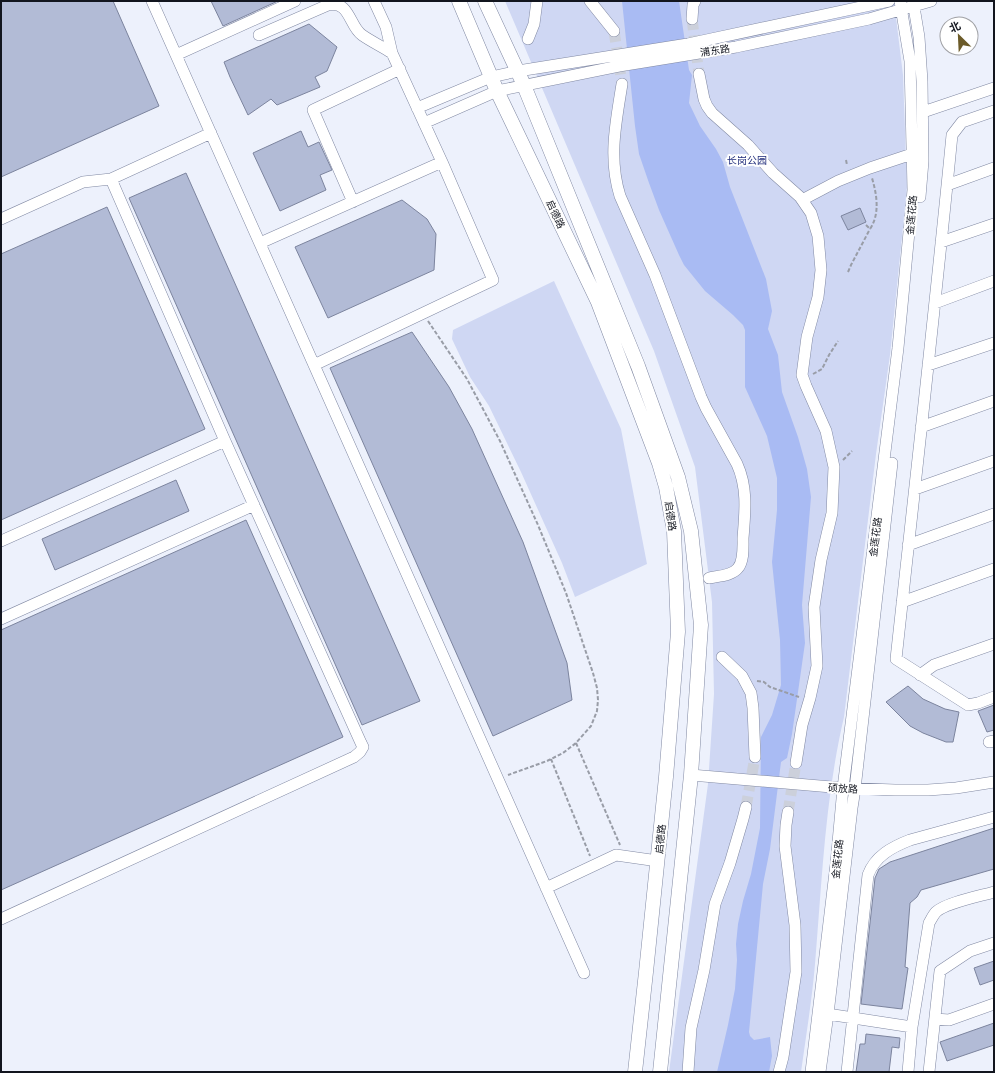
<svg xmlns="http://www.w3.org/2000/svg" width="995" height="1073" font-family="Lato,'Noto Sans SC',sans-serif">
<rect width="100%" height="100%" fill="#edf1fc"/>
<path fill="#cfd7f3" d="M505 1H894L903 75 907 187 890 355 876 454 844 717C825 798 822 881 815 964 812 1000 806 1036 801 1072H669L708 784 714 694 712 602 695 467 654 351Z
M554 281 621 429 647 564 575 597 562 563 521 472 489 406 470 377 452 339 453 330Z"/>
<path fill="#a9bbf3" d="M622 1H679L689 70 692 75 689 103 700 126 716 149 723 162 730 187 766 279 772 311 768 329 778 355 782 392 798 437 807 469 811 497 802 605 805 643 792 734 787 758 781 762 770 849 763 884 749 1032 750 1036 754 1040 770 1037 772 1056 769 1072H717L728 1025 735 989 737 960 736 944 738 924 743 901 751 874 760 828 761 737 772 715 781 685 780 640 772 562 777 510V478L767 436 745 387V330L743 325 733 315 705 291 684 265 679 255 659 210 649 183 639 154 635 126Z"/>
<path fill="#b2bbd6" stroke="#7c849e" d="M1 1H113L159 106 1 177Z
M211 1H278L223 26Z
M309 24 337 47 327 71 315 77 320 87 277 105 271 99 248 115 230 77 224 62Z
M301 131 308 147 319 142 332 170 320 175 326 190 280 211 253 153Z
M186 173 420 701 362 725 129 198Z
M402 200 427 219 436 234 434 270 328 318 295 247Z
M107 207 205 429 1 520V254Z
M860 208 866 222 848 230 841 216Z
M412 332 449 387 472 429 523 542 567 663 572 700 493 736 330 368Z
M176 480 189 511 55 570 42 539Z
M246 520 343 737 1 890V630Z
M908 686 923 699 945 709 959 712 953 742H946L923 733 910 726 886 702Z
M994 705V730L987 732 978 711Z
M994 828V869L921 890 917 897 910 903 905 967 908 968 902 1009 861 1004 875 878 879 869 890 862Z
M994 961V980L980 985 974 968Z
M994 1023V1045L947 1061 940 1042Z
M866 1034 900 1038 899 1048 892 1047 889 1072H856L860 1044H865Z"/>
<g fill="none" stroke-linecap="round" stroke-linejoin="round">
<path stroke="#ccd0db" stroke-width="11" stroke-dasharray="11 5.5" stroke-linecap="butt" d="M692 19 699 74
M614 31 622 84
M746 807 755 757
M788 812 796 763"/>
<defs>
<path id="minor" d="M152 1 314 365 493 280 442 162 392 53 386 27 374 1
M590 1 614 31
M913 1 919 37 922 81 923 161 920 197
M692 19 693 5 695 1
M259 35 328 5C350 0 349 26 362 35 372 42 383 47 392 53
M528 39 534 24 537 1
M176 55 295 1
M699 74 704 99 707 106 712 113 748 145 773 173 800 197 811 213 818 236 821 270 818 297 807 337 802 375 806 386 826 431 834 467 832 513 821 560 814 607 817 666 810 698 802 725 796 763
M622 84C616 122 608 158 620 196L655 275 701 397 706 408 737 464C748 488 745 513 743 538 743 547 744 561 738 568 732 576 717 576 709 578
M417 108 491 77 518 71 688 44 889 1
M994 111 962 122 952 135C935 310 915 484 896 659L968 705 978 703 994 697
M923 112 994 88
M424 123 497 91 619 66 736 47 869 19 931 1
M947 185 994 168
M802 200 838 181 870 168 912 154
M353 202 313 110 400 69
M1 219 83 182 111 179 211 133
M941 242 994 224
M260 243 442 162
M935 303 994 281
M314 365 584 973
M928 365 994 343
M921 427 994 401
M915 489 994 461
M1 541 225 441
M908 545 994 514
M902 602 994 569
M1 619 254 505
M722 657 742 676 751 693 753 708 755 757
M920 675 934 665 994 644
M989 742 994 741
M691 775 843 788 895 790H928L956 788 994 782
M546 888 616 855 658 861
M1 919 354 757 360 752 363 747 361 743 225 441 111 179
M821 1013 912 1027
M935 1019 949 1020 994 1004
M688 1072 691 1028 704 970 715 904 730 863 743 819 746 807
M779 1072 783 1057 796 972 795 925 785 846 786 825 788 812
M811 1072 836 864 843 788 898 348 913 190 910 61 900 1
M820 1072 828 1014 852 808 855 789 892 463
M847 1072 868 875C875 856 892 847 910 840L994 817
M908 1072 912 1027 929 923C931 920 933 915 936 912 945 903 980 896 994 892
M929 1072 940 971 970 951 994 943"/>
<path id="major" d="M459 1 497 91 598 302 659 463 666 487 674 531 678 632 666 777 646 972 635 1072
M485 1 523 83 638 366 678 477 691 531 701 625 691 775 660 1072"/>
</defs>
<use href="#minor" stroke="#8189a3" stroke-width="12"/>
<use href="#major" stroke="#8189a3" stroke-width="15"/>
<path stroke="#999da7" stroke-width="2" stroke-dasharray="4 2" stroke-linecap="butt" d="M846 160 847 165
M866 225 870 229C880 214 877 195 872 178
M848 272 851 265 870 229
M428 321 467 379 500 441 538 525 566 593 593 673 597 688 598 700 597 711 591 726 576 743 563 753 547 761 508 775
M813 374 822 369 829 355 838 341
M843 460 852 451
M757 681 764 682 770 687 799 697
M576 743 620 845
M551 759 590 856"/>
<use href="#minor" stroke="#fff" stroke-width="11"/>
<use href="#major" stroke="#fff" stroke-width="14"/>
</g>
<g text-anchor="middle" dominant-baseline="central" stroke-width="4" stroke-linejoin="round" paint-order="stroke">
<g font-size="10" fill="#12151e" stroke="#fff">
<text transform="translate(715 50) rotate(-9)">浦东路</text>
<text transform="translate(556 214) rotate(65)">启德路</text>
<text transform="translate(911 215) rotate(-85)">金莲花路</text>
<text transform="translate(671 516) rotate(82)">启德路</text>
<text transform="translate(875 537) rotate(-83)">金莲花路</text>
<text transform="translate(843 788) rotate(4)">硕放路</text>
<text transform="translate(660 839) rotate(-84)">启德路</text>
<text transform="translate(837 859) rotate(-84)">金莲花路</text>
</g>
<g font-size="10" fill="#212d7b" stroke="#fff">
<text x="747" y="160">长岗公园</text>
</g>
</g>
<rect width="995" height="1073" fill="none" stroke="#12151e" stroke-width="4"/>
<g transform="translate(959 36) rotate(336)"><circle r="19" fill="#ffffff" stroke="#a0a1a5"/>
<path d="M0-3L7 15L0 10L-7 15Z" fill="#6c5b29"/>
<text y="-6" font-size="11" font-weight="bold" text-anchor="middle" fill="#12151e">北</text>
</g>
</svg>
